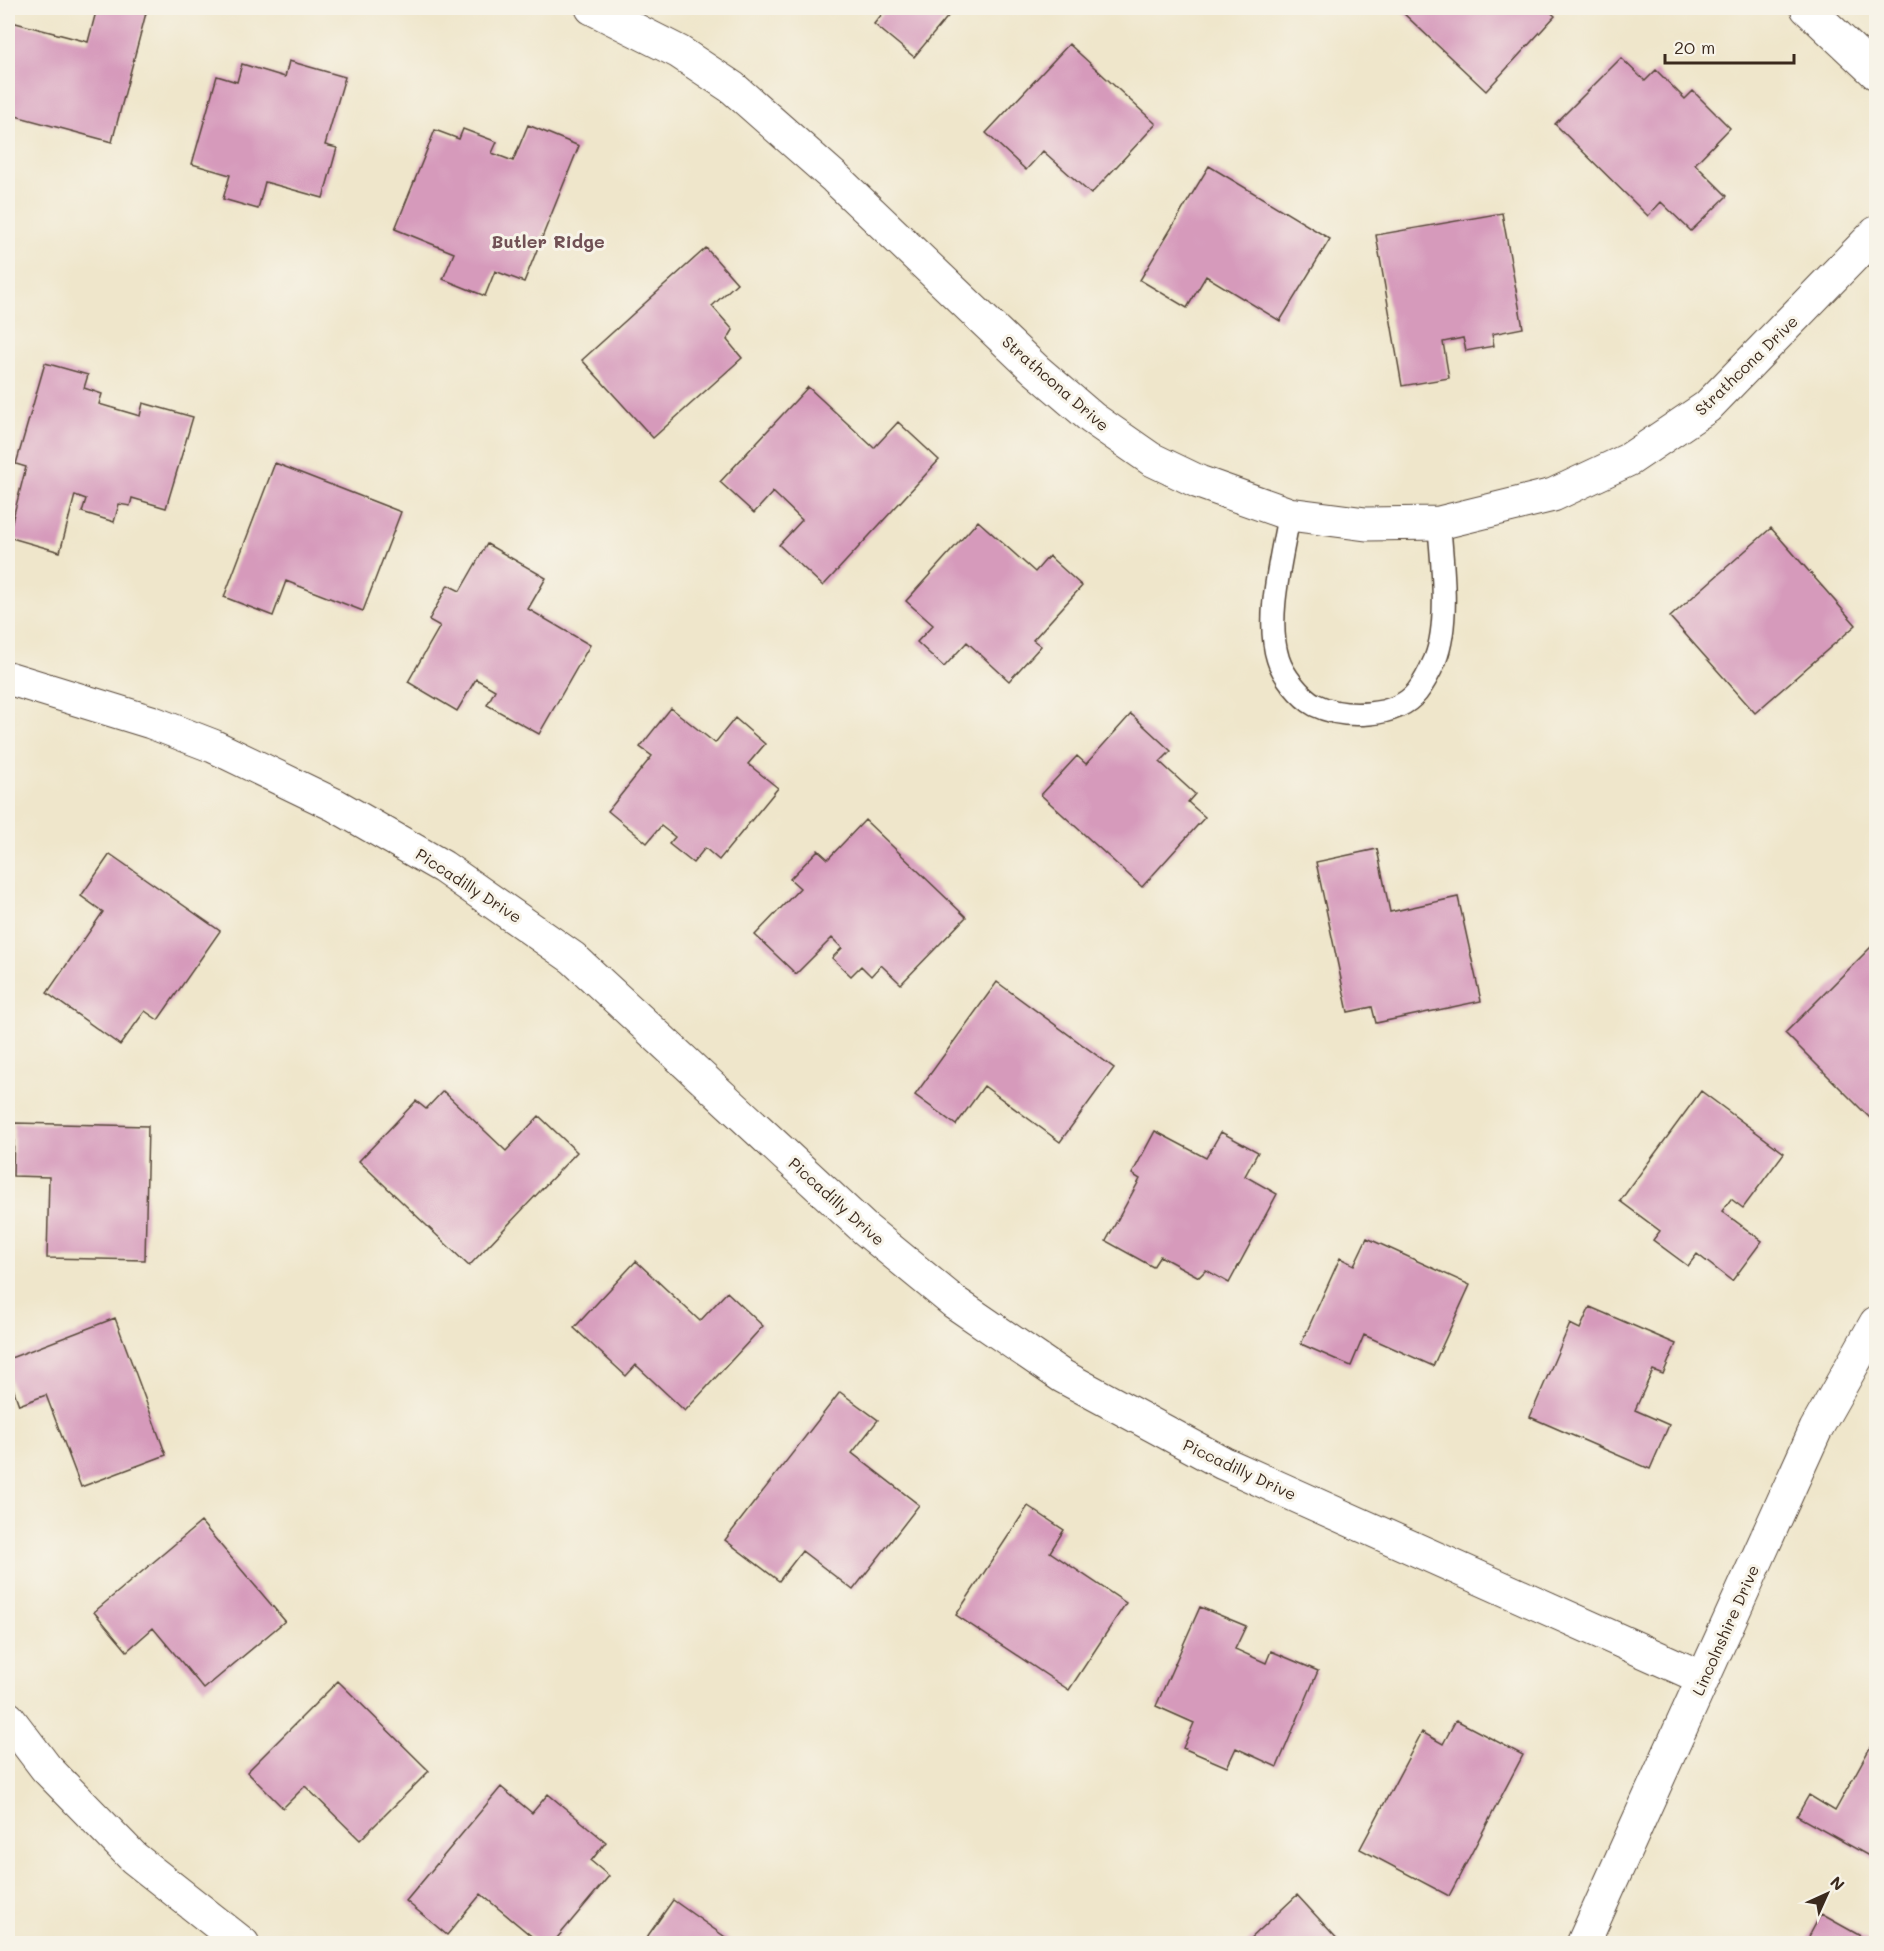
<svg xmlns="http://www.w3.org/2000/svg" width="1884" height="1951" font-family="Mali,sans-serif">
<rect width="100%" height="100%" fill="#f7f3e8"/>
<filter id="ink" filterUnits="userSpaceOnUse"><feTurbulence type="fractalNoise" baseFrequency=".0167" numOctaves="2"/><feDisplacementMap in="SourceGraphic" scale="12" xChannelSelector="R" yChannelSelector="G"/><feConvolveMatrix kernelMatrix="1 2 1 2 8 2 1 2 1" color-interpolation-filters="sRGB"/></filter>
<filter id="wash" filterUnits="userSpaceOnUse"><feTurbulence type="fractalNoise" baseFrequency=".008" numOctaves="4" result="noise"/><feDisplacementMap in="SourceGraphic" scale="24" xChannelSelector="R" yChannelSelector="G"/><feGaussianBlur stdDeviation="1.35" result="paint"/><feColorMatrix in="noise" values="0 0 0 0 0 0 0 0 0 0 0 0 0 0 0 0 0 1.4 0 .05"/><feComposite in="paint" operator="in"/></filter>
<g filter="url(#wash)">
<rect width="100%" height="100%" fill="#efe6cb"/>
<g id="blocks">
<path fill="#d69abb" d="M97 8H127L146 13 112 142 8 114V21L88 42Z
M887 8H955L914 57 874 24Z
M1403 8H1546L1555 16 1486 91 1400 10Z
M1069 44 1156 124 1091 194 1043 151 1026 170 986 133Z
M1621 58 1645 81 1656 70 1685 99 1693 91 1730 128 1695 164 1727 196 1691 231 1661 202 1648 216 1555 124Z
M289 61 345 77 325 145 337 148 323 198 265 182 258 209 223 199 230 175 192 164 217 76 237 82 242 64 285 77Z
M528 125 579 146 524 282 495 271 485 296 443 279 454 253 395 229 435 130 459 139 463 129 497 142 492 153 513 161Z
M1209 166 1330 239 1280 321 1206 276 1187 308 1140 280Z
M1502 213 1523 328 1492 334 1494 346 1466 351 1463 338 1443 342 1449 378 1402 386 1376 235Z
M706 248 737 283 712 306 733 330 727 340 742 358 653 438 582 360Z
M45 363 88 375 84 388 102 394 99 404 140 416 143 403 193 417 166 508 132 498 130 506 119 504 114 522 82 512 86 499 75 495 60 552 8 537 26 467 16 464Z
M808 387 874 448 898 422 939 460 823 586 779 545 802 520 773 492 754 513 720 482Z
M275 463 401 512 363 611 286 581 273 616 224 597Z
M978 521 1035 572 1049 556 1082 586 1033 640 1041 646 1009 681 967 642 944 667 917 642 933 625 906 601Z
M1771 528 1856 625 1755 713 1670 617Z
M487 544 546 578 528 609 590 645 539 734 487 705 495 690 476 679 457 711 408 682 440 626 429 620 448 585 460 591Z
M671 708 715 743 735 718 765 744 748 764 778 788 719 860 705 848 693 863 669 844 675 837 661 826 647 843 608 811 652 756 640 747Z
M1131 714 1171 751 1160 762 1195 794 1188 802 1205 817 1142 887 1041 795 1077 756 1086 764Z
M865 820 966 917 901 984 881 965 871 976 861 966 851 976 832 958 842 948 832 938 796 974 755 935 800 888 790 879 818 850 828 859Z
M1377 849 1390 912 1458 897 1481 1001 1376 1023 1372 1007 1348 1012 1316 862Z
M110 854 220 931 158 1020 145 1011 120 1045 47 993 103 912 81 896Z
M1875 943 1876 945 1875 1123 1785 1033Z
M997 982 1114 1068 1060 1142 984 1086 956 1125 915 1095Z
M443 1091 506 1151 539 1116 577 1152 469 1266 359 1161 416 1101 426 1109Z
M1701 1091 1784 1153 1743 1208 1731 1199 1722 1211 1762 1241 1732 1281 1697 1254 1688 1266 1653 1240 1660 1231 1620 1201Z
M14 1123 148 1126 145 1260 47 1258 49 1177 13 1176Z
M1155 1131 1206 1158 1221 1132 1258 1152 1245 1176 1277 1194 1229 1283 1206 1270 1199 1277 1160 1256 1153 1267 1106 1241 1140 1179 1132 1174Z
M1367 1238 1470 1285 1433 1366 1364 1335 1351 1366 1301 1344 1340 1258 1354 1265Z
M636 1261 700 1321 727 1292 763 1326 685 1411 636 1365 626 1376 574 1328Z
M1590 1307 1676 1344 1663 1374 1653 1370 1635 1410 1669 1425 1650 1469 1530 1417 1570 1324 1580 1329Z
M115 1318 166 1455 81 1487 46 1395 19 1405 8 1374V1359Z
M840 1392 878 1420 852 1453 919 1505 853 1590 802 1551 779 1581 725 1540Z
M1028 1506 1064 1530 1050 1552 1126 1603 1069 1690 956 1615Z
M201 1522 285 1621 204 1689 153 1628 127 1651 94 1612Z
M1200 1607 1246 1626 1235 1649 1266 1663 1271 1651 1318 1671 1277 1767 1236 1748 1227 1767 1183 1748 1194 1723 1156 1706Z
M338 1681 429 1771 360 1840 305 1786 283 1808 247 1772Z
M1456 1720 1523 1755 1449 1896 1360 1849 1422 1732 1443 1744Z
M1876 1737V1860L1797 1816 1809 1795 1835 1811Z
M501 1787 532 1813 548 1794 606 1842 591 1861 609 1876 552 1944H541L481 1894 447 1935 406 1901Z
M1297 1895 1342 1944H1245Z
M673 1900 735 1944H642Z
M1821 1914 1875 1944H1805Z"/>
</g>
</g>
<g filter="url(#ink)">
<use href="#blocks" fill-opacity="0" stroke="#564638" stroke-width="1.5"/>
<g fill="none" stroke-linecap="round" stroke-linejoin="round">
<defs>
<path id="lane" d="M1289 514C1282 557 1265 618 1278 659 1283 675 1300 697 1315 705 1344 719 1396 718 1417 692 1424 683 1431 669 1435 660 1450 623 1442 562 1439 523"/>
<path id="street" d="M592 8 679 52 733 88 835 178 1036 370 1092 418 1151 459 1199 482 1289 514 1366 524 1439 523 1553 495 1630 459 1707 407 1876 233
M1807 8 1876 73
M8 678 151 722 213 746 335 805 443 867 573 958 865 1229 954 1302 1062 1376 1223 1463 1703 1678
M8 1718 46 1768 134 1858 243 1944
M1583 1944 1816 1429 1876 1323"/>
</defs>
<use href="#lane" stroke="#564638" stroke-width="25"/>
<use href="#street" stroke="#564638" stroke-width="35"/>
<use href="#lane" stroke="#fff" stroke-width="22"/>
<use href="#street" stroke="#fff" stroke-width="33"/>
</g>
</g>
<g text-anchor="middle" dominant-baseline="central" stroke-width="6" stroke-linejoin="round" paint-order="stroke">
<g font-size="16" fill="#3b2a1e" stroke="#f7f3e8">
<text transform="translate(1746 365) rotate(-44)">Strathcona Drive</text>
<text transform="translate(1056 383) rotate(41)">Strathcona Drive</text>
<text transform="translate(469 885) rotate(33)">Piccadilly Drive</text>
<text transform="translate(837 1201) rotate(42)">Piccadilly Drive</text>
<text transform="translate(1240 1469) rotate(25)">Piccadilly Drive</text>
<text transform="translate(1725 1630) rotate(-66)">Lincolnshire Drive</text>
</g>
<g font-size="18" font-weight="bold" fill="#715155" stroke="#f7f3e8">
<text x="548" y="241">Butler Ridge</text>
</g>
</g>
<rect width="1884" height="1951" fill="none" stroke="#f7f3e8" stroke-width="30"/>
<g transform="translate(1827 1894) rotate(45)" stroke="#f7f3e8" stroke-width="4.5" paint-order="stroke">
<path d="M0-4.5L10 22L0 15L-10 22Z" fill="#3b2a1e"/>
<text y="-9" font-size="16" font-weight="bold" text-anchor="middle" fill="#3b2a1e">N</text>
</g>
<path d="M1665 54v9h129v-9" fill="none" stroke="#3b2a1e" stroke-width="3"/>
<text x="1674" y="54" font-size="18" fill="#3b2a1e" stroke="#f7f3e8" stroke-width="4.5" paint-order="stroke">20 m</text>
</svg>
